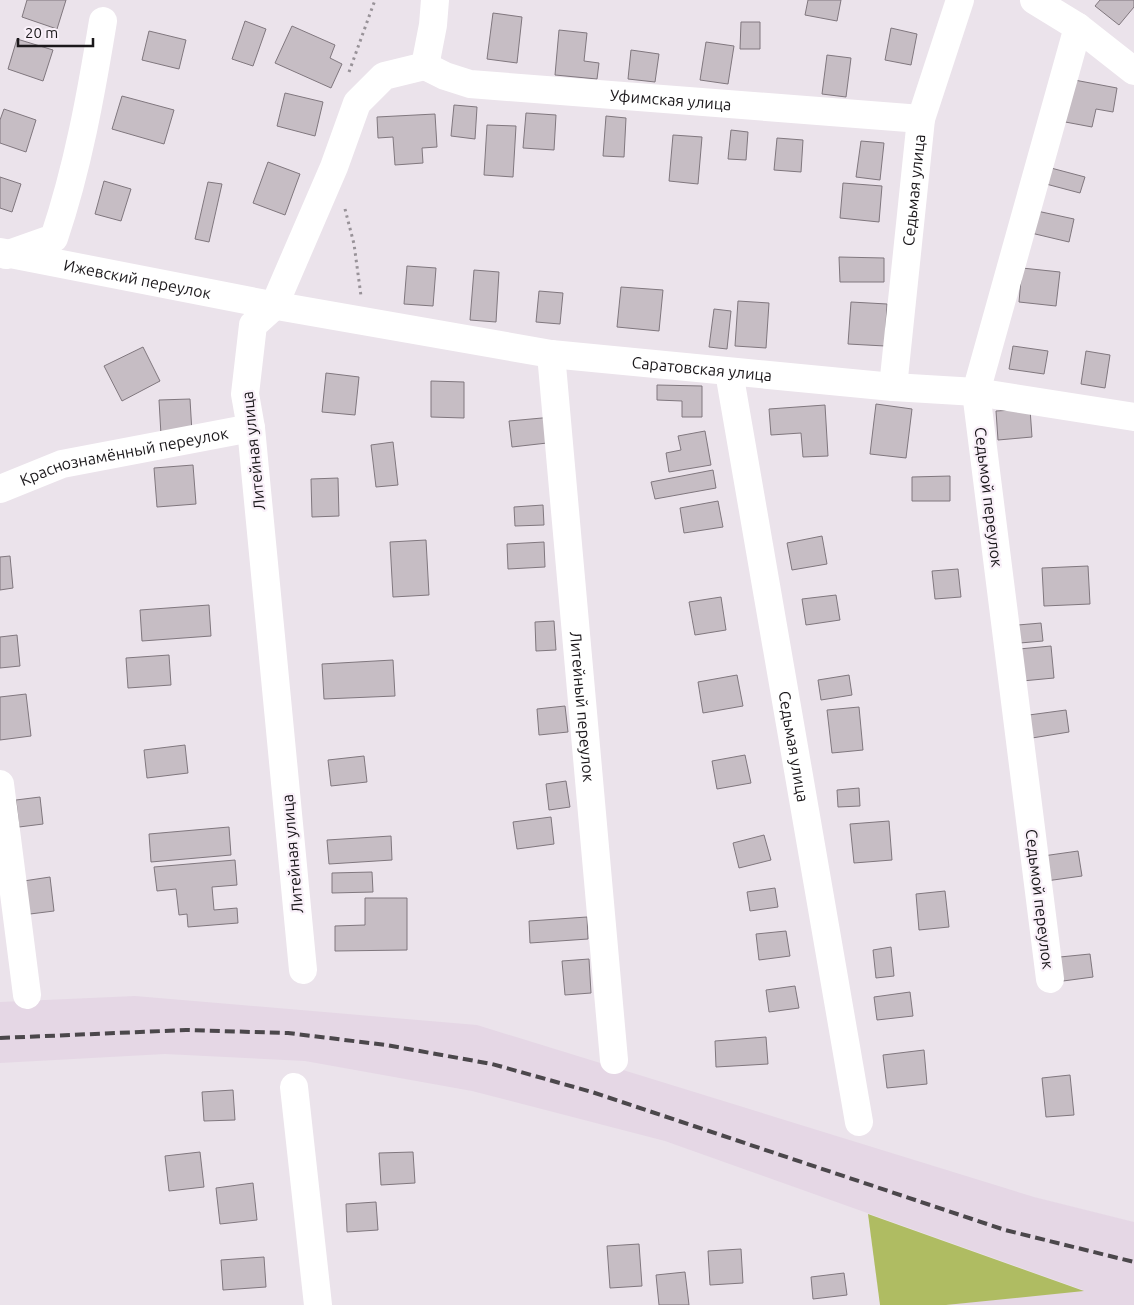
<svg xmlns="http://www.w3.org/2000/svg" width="1134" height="1305" font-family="Ubuntu,sans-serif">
<rect width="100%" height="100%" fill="#ebe3eb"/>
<path fill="#e5d7e5" d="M135 996 477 1025 1034 1197 1134 1222V1305H946L1083 1290 665 1141 472 1091 305 1061 165 1054 0 1063V1002Z"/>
<path fill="#afbc62" d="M868 1214 1084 1291 946 1305H880Z"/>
<path fill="#c6bdc4" stroke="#80777e" d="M27 0H66L57 29 22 17Z
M808 0H841L837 21 805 15Z
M1100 0H1134V7L1119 25 1095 6Z
M493 13 522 17 517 63 487 59Z
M245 21 266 29 253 66 232 59Z
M741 22H760V49H740Z
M292 26 335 45 330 58 342 64 331 88 275 63Z
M891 28 917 34 911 65 885 60Z
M559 30 587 33 584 61 599 63 597 79 555 75Z
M149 31 186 40 179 69 142 60Z
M17 39 53 50 43 81 8 69Z
M706 42 734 46 728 84 700 80Z
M631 50 659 54 655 82 628 79Z
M827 55 851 58 846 97 822 94Z
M1069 79 1117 88 1113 112 1096 109 1092 127 1060 121Z
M285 93 323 102 315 136 277 126Z
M122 96 174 110 164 144 112 129Z
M454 105 477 107 475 139 451 136Z
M4 109 36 120 26 152 0 143V120Z
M526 113 556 115 554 150 523 148Z
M435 114 437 147 422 148 423 163 395 165 393 137 378 138 377 117Z
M606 116 626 118 624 157 603 156Z
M487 125 516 126 513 177 484 175Z
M731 130 748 132 746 160 728 159Z
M673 135 702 137 698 184 669 181Z
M777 138 803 140 801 172 774 170Z
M861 141 884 143 880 180 856 177Z
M268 162 300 174 285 215 253 203Z
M1051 168 1085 177 1080 193 1046 184Z
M0 177 21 184 12 212 0 208Z
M104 181 131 189 121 221 95 214Z
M208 182 222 184 209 242 195 239Z
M843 183 882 186 879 222 840 218Z
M1037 211 1074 219 1069 242 1031 233Z
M839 257 884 258V282H840Z
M407 266 436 268 433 306 404 304Z
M1022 268 1060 272 1056 306 1019 302Z
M474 270 499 272 496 322 470 320Z
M621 287 663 290 659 331 617 327Z
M539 291 563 293 560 324 536 322Z
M738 301 769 303 766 348 735 346Z
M851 302 887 304 885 346 848 344Z
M714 309 731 311 727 349 709 347Z
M1013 346 1048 351 1044 374 1009 369Z
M143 347 160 381 122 401 104 366Z
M1086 351 1110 355 1105 388 1081 384Z
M326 373 359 377 355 415 322 412Z
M431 381 464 382V418L431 417Z
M657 385 702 386V417H682V401L657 400Z
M190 399 192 433 161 435 159 400Z
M876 404 912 409 906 458 870 454Z
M825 405 828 456 803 457 801 433 771 435 769 409Z
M1030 409 1032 437 998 440 996 411Z
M553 417 556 442 512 447 509 421Z
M705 431 711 465 669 472 666 453 681 450 678 436Z
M393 442 398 485 376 487 371 445Z
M193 465 196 504 157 507 154 468Z
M713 470 716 488 655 499 651 482Z
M950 476V501H912V477Z
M338 478 339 516 312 517 311 479Z
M718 501 723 527 684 533 680 508Z
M543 505 544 525 515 526 514 507Z
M822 536 827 564 792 570 787 543Z
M426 540 429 595 393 597 390 542Z
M544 542 545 567 508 569 507 544Z
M10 556 13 588 0 590V557Z
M1088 566 1090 604 1044 606 1042 568Z
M958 569 961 597 935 599 932 571Z
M836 595 840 620 806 625 802 599Z
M721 597 726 630 695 635 689 602Z
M209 605 211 636 142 641 140 610Z
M554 621 556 650 536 651 535 622Z
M1041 623 1043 641 1020 643 1018 625Z
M17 635 20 666 0 668V637Z
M1051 646 1054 678 1022 681 1019 649Z
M169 655 171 685 128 688 126 658Z
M393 660 395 696 324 699 322 664Z
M737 675 743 706 703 713 698 682Z
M849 675 852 695 821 700 818 680Z
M26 694 31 736 0 740V697Z
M565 706 568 732 539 735 537 709Z
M859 707 863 750 832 753 827 710Z
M1066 710 1069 732 1032 738 1029 715Z
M185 745 188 773 147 778 144 750Z
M745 755 751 783 717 789 712 761Z
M364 756 367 782 331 786 328 760Z
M566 781 570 807 549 810 546 784Z
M859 788 860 806 838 807 837 790Z
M40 797 43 824 19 827 16 800Z
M551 817 554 844 517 849 513 822Z
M889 821 892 860 854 863 850 824Z
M229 827 231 855 151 862 149 834Z
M764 835 771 860 739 868 733 843Z
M391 836 392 860 329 864 327 840Z
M1078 851 1082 876 1046 881 1043 856Z
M235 860 237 885 212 887 214 910 237 908 238 923 188 927 187 914 179 915 176 889 157 891 154 867Z
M372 872 373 892 332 893V873Z
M50 877 54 911 22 915 17 882Z
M775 888 778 907 750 911 747 892Z
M945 891 949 927 919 930 916 894Z
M365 898H407V950L335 951V926L365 925Z
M587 917 588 939 530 943 529 921Z
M786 931 790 956 759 960 756 934Z
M891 947 894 976 876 978 873 950Z
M1090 954 1093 977 1063 981 1060 957Z
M589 959 591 993 565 995 562 961Z
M795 986 799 1008 769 1012 766 990Z
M910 992 913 1016 877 1020 874 997Z
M766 1037 768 1064 716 1067 715 1041Z
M924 1050 927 1084 887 1088 883 1055Z
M1070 1075 1074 1115 1046 1117 1042 1078Z
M233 1090 235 1120 204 1121 202 1092Z
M200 1152 204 1187 169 1191 165 1156Z
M413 1152 415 1183 381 1185 379 1153Z
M253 1183 257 1220 220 1224 216 1188Z
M376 1202 378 1230 347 1232 346 1204Z
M639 1244 642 1286 610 1288 607 1246Z
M741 1249 743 1283 710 1285 708 1251Z
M264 1257 266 1287 223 1290 221 1260Z
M685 1272 689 1305H659L656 1275Z
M844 1273 847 1295 813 1299 811 1277Z"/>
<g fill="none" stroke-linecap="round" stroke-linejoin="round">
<path stroke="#989298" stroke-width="3" stroke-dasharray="2.5 4" stroke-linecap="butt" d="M349 72 375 0
M345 209 354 244 361 296"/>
<g stroke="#fff" stroke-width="28">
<path d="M1034 0 1078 27 1134 71"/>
<path id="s1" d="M425 66 445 76 470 84 921 119"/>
<path id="s2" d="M0 252 266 304 551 354 893 387 976 392 1134 417"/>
<path d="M6 255 54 238C78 167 91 94 103 21"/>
<path id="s3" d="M551 354 614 1060"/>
<path id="s4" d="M729 372 859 1122"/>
<path id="s5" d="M893 387 921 119 960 0"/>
<path id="s6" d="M0 489 62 464 251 428"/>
<path d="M0 784 27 995"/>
<path d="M303 970 251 428 245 394 253 325 274 306 334 167 357 103 384 76 425 66 433 25 435 0"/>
<path d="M1050 979 976 392 1078 27"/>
<path d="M294 1087 318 1305"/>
</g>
<path stroke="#4b474b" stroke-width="4" stroke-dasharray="10 5" stroke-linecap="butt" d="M0 1038 186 1030 288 1033 386 1045 492 1064 592 1092 1005 1230 1134 1262"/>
</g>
<g text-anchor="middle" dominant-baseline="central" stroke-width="4.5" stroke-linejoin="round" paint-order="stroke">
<g font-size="16" fill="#1b181b" stroke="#f9f0f9">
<text stroke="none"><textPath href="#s1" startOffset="250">Уфимская улица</textPath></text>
<text stroke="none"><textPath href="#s5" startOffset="198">Седьмая улица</textPath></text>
<text stroke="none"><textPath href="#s2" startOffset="140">Ижевский переулок</textPath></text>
<text stroke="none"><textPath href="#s2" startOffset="712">Саратовская улица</textPath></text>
<text transform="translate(253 451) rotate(-96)">Литейная улица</text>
<text stroke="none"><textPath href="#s6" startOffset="129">Краснознамённый переулок</textPath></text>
<text transform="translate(989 497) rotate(83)">Седьмой переулок</text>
<text stroke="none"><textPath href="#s3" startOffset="354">Литейный переулок</textPath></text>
<text stroke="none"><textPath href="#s4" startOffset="380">Седьмая улица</textPath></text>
<text transform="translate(292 854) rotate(-95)">Литейная улица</text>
<text transform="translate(1040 899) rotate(83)">Седьмой переулок</text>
</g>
</g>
<path d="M18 38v8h75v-8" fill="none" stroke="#1b181b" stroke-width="2.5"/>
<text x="25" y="38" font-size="15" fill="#1b181b" stroke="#f9f0f9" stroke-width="4" paint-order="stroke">20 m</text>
</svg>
